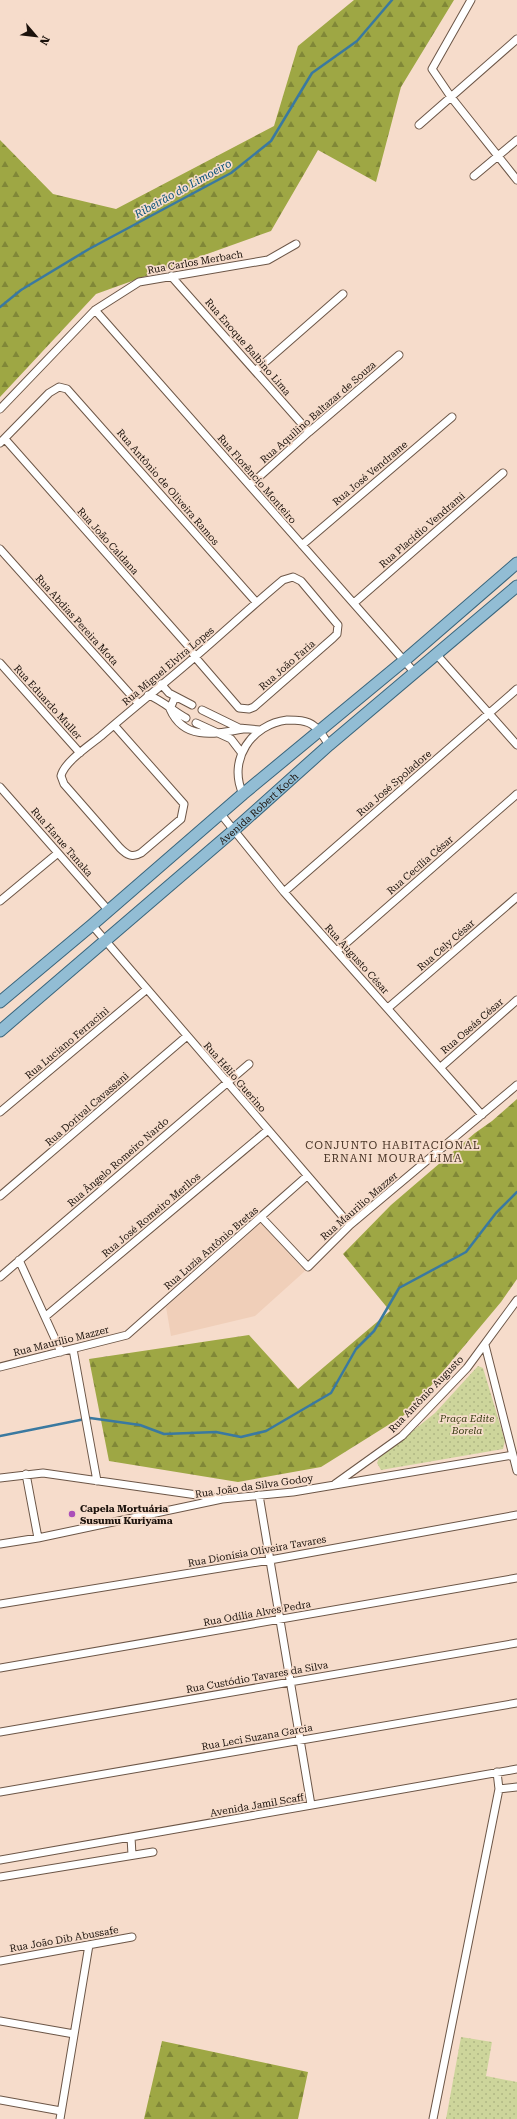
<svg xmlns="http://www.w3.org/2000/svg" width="517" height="2119" font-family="'Roboto Serif',serif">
<defs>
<pattern id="forest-firs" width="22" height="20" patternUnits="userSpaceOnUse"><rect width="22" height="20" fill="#9ea744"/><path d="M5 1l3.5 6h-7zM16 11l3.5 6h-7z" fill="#808737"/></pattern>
<pattern id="park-dots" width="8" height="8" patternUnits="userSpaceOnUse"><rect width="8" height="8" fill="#cdd59b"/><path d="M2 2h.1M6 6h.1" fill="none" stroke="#afb684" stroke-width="1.8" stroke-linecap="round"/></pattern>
</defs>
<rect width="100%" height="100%" fill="#f6dccb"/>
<path fill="#f0cfb9" d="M261 1223 305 1271 255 1316 171 1336 166 1307Z"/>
<path fill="url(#forest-firs)" d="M354 0H454L401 87 376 182 318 150 271 231 96 294 0 397V140L53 194 116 209 274 126 298 46Z
M517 1099V1279L501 1302 409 1412 321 1467 238 1482 109 1461 89 1359 249 1335 298 1389 390 1311 343 1254 391 1205 475 1133 492 1121Z
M162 2041 308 2072 298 2119H144Z"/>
<path fill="url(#park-dots)" d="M478 1366 483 1368 505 1441 503 1449 381 1470 377 1463 379 1458 435 1413Z
M461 2037 492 2042 486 2076 517 2082V2119H446Z"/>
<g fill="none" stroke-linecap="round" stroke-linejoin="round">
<path stroke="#3a79a0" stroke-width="2.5" d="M0 307 21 290 89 249 231 173 271 141 312 73 357 41 392 0
M0 1436 90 1418 140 1425 164 1434 216 1432 241 1437 266 1431 331 1393 356 1349 374 1331 399 1288 466 1252 496 1213 517 1192"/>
<defs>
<path id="minor" d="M471 0 432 69 451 97 517 180
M419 125 517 39
M474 176 517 140
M171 276 309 432
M95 310 415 673
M255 371 343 294
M0 409 95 310 139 282 268 260 296 244
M5 439 190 648 195 657 239 708 249 709 254 707 333 638 337 634 338 625 301 581 293 577 283 580C253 605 225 631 196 656 165 683 132 709 101 736 90 745 64 762 61 776L64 784 120 848C127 855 132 858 141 853L181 819 184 804 114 725
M0 443 49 393 59 387 67 389 256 602
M250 485 309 432 399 355
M302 545 452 417
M0 549 138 703
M354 603 503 473
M437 655 517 745
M0 663 80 753
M161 684 169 693 192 705
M148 695C162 700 173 711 186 718
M175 697 170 709C184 741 215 734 243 729
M202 710 239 728 260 730
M196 723 231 739 241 752
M0 787 109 911
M243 794C227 760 252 724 287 720 296 720 307 720 314 726 320 730 325 739 329 745
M220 813 284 892 482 1115
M284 892 517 689
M0 901 58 853
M92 925 350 1225
M337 951 517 794
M388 1008 517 897
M441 1067 517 1000
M0 1112 147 989
M0 1196 187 1036
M261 1217 308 1267 350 1225 517 1085
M19 1260 61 1352
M0 1277 249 1064
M46 1316 268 1130
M485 1345 517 1471
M73 1349 97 1481
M0 1367 127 1335 307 1176
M26 1474 38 1538
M0 1478 43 1473 218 1498
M335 1484 402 1436 467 1368 517 1300
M259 1495 311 1805
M0 1544 38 1538 222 1499 293 1492 513 1455
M0 1604 270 1560 517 1515
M0 1668 517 1578
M0 1732 517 1643
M499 1789 517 1787
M0 1792 517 1703
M131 1837 132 1855
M0 1860 517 1769
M0 1877 153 1852
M0 1961 132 1937
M0 2021 74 2034
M0 2100 61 2111
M60 2119 89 1945
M433 2119 499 1789 497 1772"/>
<g id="primary">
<path d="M0 1002 92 925 243 794 405 660 517 563"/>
<path id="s1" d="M0 1031 233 831 329 745 517 586"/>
</g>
</defs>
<use href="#minor" stroke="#6c5647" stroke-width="9"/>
<use href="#primary" stroke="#39657c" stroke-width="13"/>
<use href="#minor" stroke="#fff" stroke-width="7"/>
<use href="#primary" stroke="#92bdd4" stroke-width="11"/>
</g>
<circle fill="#ab4fb9" stroke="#f6dccb" stroke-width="1.5" cx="72" cy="1514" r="4"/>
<g text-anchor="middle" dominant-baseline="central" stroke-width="3.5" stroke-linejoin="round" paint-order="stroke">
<g font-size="10" fill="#1b120c" stroke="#f6dccb">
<text transform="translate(195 262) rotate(-10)">Rua Carlos Merbach</text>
<text transform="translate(248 347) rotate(49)">Rua Enoque Balbino Lima</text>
<text transform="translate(318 412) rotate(-41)">Rua Aquilino Baltazar de Souza</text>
<text transform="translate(370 473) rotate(-40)">Rua José Vendrame</text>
<text transform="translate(257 479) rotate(49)">Rua Florêncio Monteiro</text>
<text transform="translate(168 487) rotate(49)">Rua Antônio de Oliveira Ramos</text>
<text transform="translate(422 530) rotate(-41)">Rua Placídio Vendrami</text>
<text transform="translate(108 541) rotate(48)">Rua João Caldana</text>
<text transform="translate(77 620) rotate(48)">Rua Abdias Pereira Mota</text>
<text transform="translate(287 665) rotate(-41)">Rua João Faria</text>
<text transform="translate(168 666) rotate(-40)">Rua Miguel Elvira Lopes</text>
<text transform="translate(48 702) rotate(48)">Rua Eduardo Muller</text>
<text transform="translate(394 783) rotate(-41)">Rua José Spoladore</text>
<text stroke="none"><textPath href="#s1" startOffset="341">Avenida Robert Koch</textPath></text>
<text transform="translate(62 842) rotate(49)">Rua Harue Tanaka</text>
<text transform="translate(420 865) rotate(-41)">Rua Cecília César</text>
<text transform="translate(446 945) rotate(-41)">Rua Cely César</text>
<text transform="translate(357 959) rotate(48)">Rua Augusto César</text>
<text transform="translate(472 1026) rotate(-41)">Rua Oseás César</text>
<text transform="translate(67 1043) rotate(-40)">Rua Luciano Ferracini</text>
<text transform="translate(235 1077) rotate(49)">Rua Hélio Guerino</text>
<text transform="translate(87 1109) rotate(-41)">Rua Dorival Cavassani</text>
<text transform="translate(118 1162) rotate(-41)">Rua Ângelo Romeiro Nardo</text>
<text transform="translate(359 1206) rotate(-41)">Rua Maurilio Mazzer</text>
<text transform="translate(151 1215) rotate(-40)">Rua José Romeiro Merllos</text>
<text transform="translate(211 1248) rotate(-41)">Rua Luzia Antônio Bretas</text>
<text transform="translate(61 1341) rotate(-14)">Rua Maurílio Mazzer</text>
<text transform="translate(426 1394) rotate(-46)">Rua Antônio Augusto</text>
<text transform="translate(254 1486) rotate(-8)">Rua João da Silva Godoy</text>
<text transform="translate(257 1551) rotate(-10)">Rua Dionísia Oliveira Tavares</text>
<text transform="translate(257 1613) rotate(-10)">Rua Odília Alves Pedra</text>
<text transform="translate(257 1677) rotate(-10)">Rua Custódio Tavares da Silva</text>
<text transform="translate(257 1737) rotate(-10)">Rua Leci Suzana Garcia</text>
<text transform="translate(257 1805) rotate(-10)">Avenida Jamil Scaff</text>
<text transform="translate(64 1939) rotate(-10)">Rua João Dib Abussafe</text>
</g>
<g font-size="10" font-style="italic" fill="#383c12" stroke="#f6dccb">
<text x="467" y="1418">Praça Edite<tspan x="467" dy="12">Borela</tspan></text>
</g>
<g font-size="10" font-weight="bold" fill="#1b120c" stroke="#f6dccb" text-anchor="start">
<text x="80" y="1508">Capela Mortuária<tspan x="80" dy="12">Susumu Kuriyama</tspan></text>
</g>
<g font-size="11" font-style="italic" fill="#085279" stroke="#f6dccb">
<text transform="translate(183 189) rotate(-29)">Ribeirão do Limoeiro</text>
</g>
<g font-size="11" letter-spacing="1" fill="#493527" stroke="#f6dccb">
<text x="393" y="1145">CONJUNTO HABITACIONAL<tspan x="393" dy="13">ERNANI MOURA LIMA</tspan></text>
</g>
</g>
<g transform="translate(36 36) rotate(118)" stroke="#f6dccb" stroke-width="3" paint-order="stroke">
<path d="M0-3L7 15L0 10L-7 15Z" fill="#1b120c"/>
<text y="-6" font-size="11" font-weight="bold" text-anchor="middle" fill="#1b120c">N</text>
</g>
</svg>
